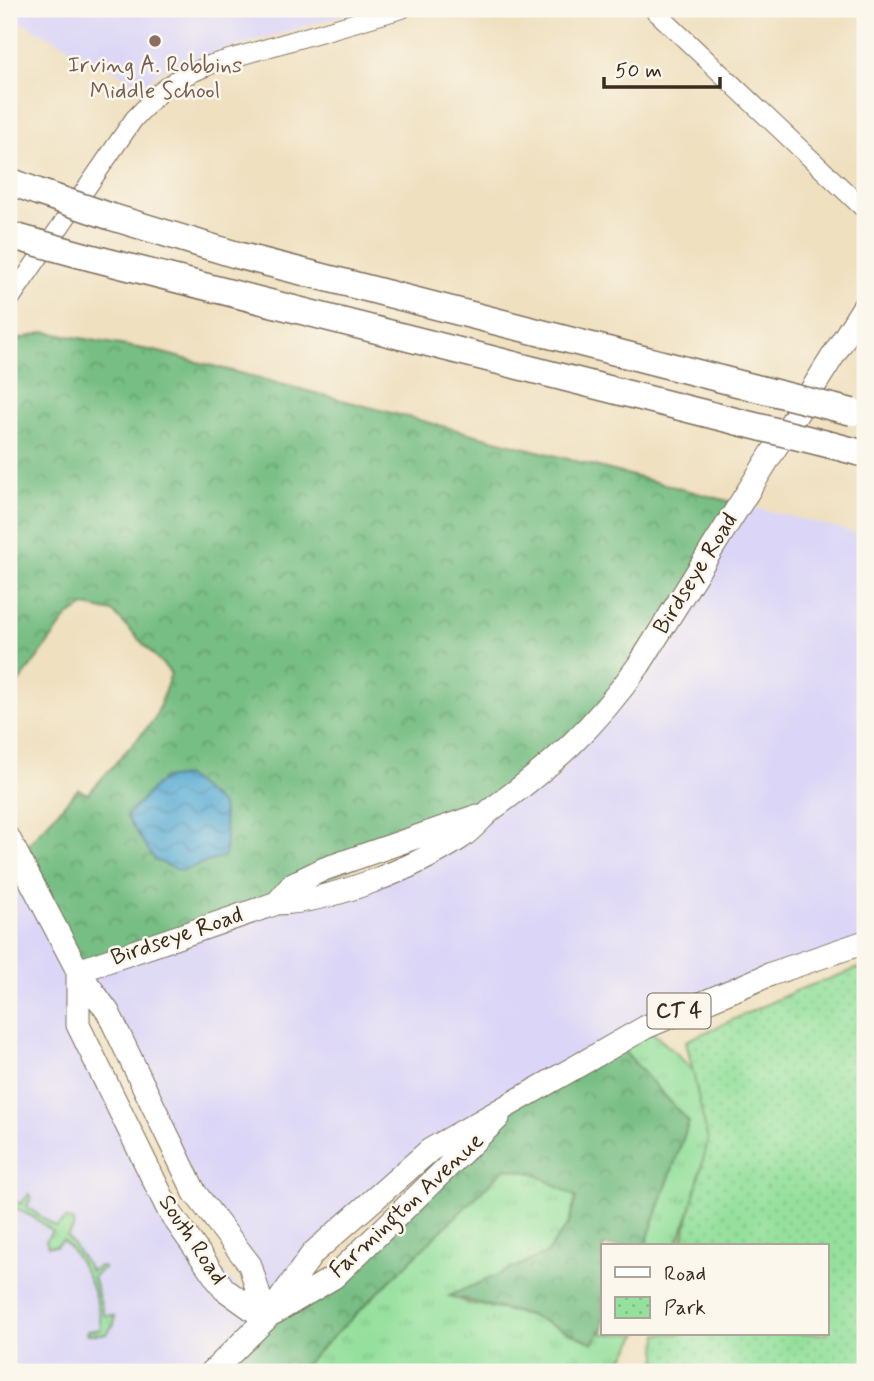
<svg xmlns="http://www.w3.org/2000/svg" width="874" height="1381" font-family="Mynerve,sans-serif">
<defs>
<pattern id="grass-tufts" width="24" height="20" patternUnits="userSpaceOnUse" patternTransform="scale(1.75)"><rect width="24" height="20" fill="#94e09c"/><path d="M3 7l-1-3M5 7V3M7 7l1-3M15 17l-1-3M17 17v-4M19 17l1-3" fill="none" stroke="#80c086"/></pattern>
<pattern id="forest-crowns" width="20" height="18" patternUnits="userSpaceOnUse" patternTransform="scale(1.75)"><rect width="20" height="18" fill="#77be84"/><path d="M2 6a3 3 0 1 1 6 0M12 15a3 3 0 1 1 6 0" fill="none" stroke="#639b6b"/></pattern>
<pattern id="park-dots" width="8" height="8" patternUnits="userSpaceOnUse" patternTransform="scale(1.75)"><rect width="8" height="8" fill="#94e09c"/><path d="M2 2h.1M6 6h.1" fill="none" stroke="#80c086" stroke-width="1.8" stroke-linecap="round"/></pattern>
<pattern id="water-waves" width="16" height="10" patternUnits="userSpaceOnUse" patternTransform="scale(1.75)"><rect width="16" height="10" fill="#58acd4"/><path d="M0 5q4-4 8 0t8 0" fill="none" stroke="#4a8cab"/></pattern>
</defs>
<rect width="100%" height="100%" fill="#fbf7ec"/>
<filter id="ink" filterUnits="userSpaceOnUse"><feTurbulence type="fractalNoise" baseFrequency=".0143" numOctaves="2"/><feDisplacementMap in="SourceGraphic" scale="14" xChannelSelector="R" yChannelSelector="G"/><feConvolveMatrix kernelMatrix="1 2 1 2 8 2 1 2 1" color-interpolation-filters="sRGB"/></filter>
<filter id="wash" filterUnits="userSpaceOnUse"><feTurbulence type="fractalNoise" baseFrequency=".00686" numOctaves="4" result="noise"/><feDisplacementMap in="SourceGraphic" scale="28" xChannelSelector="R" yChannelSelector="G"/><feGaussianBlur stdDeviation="1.57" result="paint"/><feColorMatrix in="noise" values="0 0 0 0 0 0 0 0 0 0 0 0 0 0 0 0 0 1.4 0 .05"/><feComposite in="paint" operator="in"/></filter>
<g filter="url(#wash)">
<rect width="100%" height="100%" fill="#efe0c0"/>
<path fill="#dbd6f7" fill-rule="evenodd" d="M9 9H363L169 66 156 74 145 87 9 16Z
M740 504 865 535V942L697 1003 430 1150 212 1372H9V839L78 971 428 856ZM79 973 230 1241 265 1318 169 1211 78 1025Z"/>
<path fill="url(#grass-tufts)" stroke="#68855d" stroke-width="2" d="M646 1027 678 1055 731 1113 676 1246H645L689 1122 616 1043Z
M505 1168 533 1173 576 1197 569 1223 546 1254 450 1296 468 1303 529 1315 593 1342 603 1329V1334H638L615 1372H297Z
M29 1194 31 1197 27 1207 56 1227 66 1219 73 1222V1229L67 1236 91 1271 100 1266 104 1268 93 1277 104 1315 115 1316 114 1324 106 1334H86L87 1331 101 1329C99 1296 85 1264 63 1240L56 1246H48L46 1240 52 1231 35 1218 9 1205V1199L21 1204Z"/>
<path fill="url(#forest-crowns)" stroke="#597451" stroke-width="2" d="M45 332 155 351 740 504 639 665 526 785 277 903 78 971 18 856 78 789 88 794 155 719 171 673 113 612 85 606 68 616 9 696V342Z
M616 1043 689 1122 645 1246H603V1329L593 1343 529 1315 449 1296 546 1254 569 1223 576 1197 533 1173 505 1168 297 1372H212L334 1277 507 1108Z"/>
<path fill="url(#park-dots)" stroke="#68855d" stroke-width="2" d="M865 966V1372H656L658 1334H827V1246H681L708 1141 686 1041 798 990Z"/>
<path fill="url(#water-waves)" stroke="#4a6b79" stroke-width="2" d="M186 776 222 805 226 834 225 856 181 871 155 860 126 816 162 779Z"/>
</g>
<g filter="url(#ink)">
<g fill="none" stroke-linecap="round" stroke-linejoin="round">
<defs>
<path id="minor" d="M653 9 865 210
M9 301 134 119 160 92 176 80 212 64 402 9"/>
<path id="major" d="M9 839 78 971 108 1012 195 1193 250 1265 266 1319
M277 903 293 884 324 869 477 816
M78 971 277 903C331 902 415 868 460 838 472 830 481 818 492 809 554 764 594 728 639 665L865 305
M78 971V1025L169 1211 224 1289 266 1319
M274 1313 334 1277 498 1118
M212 1372 266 1319 313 1253 430 1150 646 1027 771 974 865 942"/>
<path id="highway" d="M9 181 38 192
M112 217 237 255 760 389
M85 256 739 422
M831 445 865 454"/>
</defs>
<use href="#minor" stroke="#7a6a57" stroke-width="20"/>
<use href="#major" stroke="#7a6a57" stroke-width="25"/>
<use href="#highway" stroke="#7a6a57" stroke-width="29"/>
<use href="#minor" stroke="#fff" stroke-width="18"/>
<use href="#major" stroke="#fff" stroke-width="23"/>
<use href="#highway" stroke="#fff" stroke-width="26"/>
<defs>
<path id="highway-bridge" d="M38 192 112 217
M9 235 85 256
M760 389 852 412
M739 422 831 445"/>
</defs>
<use href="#highway-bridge" stroke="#7a6a57" stroke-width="29" stroke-linecap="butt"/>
<use href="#highway-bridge" stroke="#fff" stroke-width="26"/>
</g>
</g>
<circle fill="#8d6e63" stroke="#fbf7ec" stroke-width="2.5" cx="155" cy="41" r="7"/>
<g text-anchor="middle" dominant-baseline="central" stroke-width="5" stroke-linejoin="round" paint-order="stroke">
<rect fill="#fbf7ec" stroke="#75685c" stroke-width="2" x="647.5" y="993.5" width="63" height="35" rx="5"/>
<g font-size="21" font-weight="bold" fill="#3b2a1e">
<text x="679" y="1011">CT 4</text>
</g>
<g font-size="23" fill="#785e54" stroke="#fbf7ec">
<text x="155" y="66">Irving A. Robbins<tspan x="155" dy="26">Middle School</tspan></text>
</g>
<g font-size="23" fill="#3b2a1e" stroke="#fbf7ec">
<text transform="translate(696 574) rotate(-58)">Birdseye Road</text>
<text transform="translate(177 937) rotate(-19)">Birdseye Road</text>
<text transform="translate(407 1206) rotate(-43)">Farmington Avenue</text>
<text transform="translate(192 1240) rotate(56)">South Road</text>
</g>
</g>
<rect width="874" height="1381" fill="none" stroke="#fbf7ec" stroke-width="35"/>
<rect x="601" y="1244" width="228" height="91" fill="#fbf7ec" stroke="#aea59a" stroke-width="2"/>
<rect x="615" y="1267" width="35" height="10" fill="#ffffff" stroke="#aea59a" stroke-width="2"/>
<text x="664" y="1280" font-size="21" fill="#3b2a1e">Road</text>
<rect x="615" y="1297" width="35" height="21" fill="url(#park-dots)" stroke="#aea59a" stroke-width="2"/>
<text x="664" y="1314" font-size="21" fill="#3b2a1e">Park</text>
<path d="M604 77v10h116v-10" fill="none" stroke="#3b2a1e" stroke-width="3.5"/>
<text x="615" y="77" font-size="21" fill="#3b2a1e" stroke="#fbf7ec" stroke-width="5" paint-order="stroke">50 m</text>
</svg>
